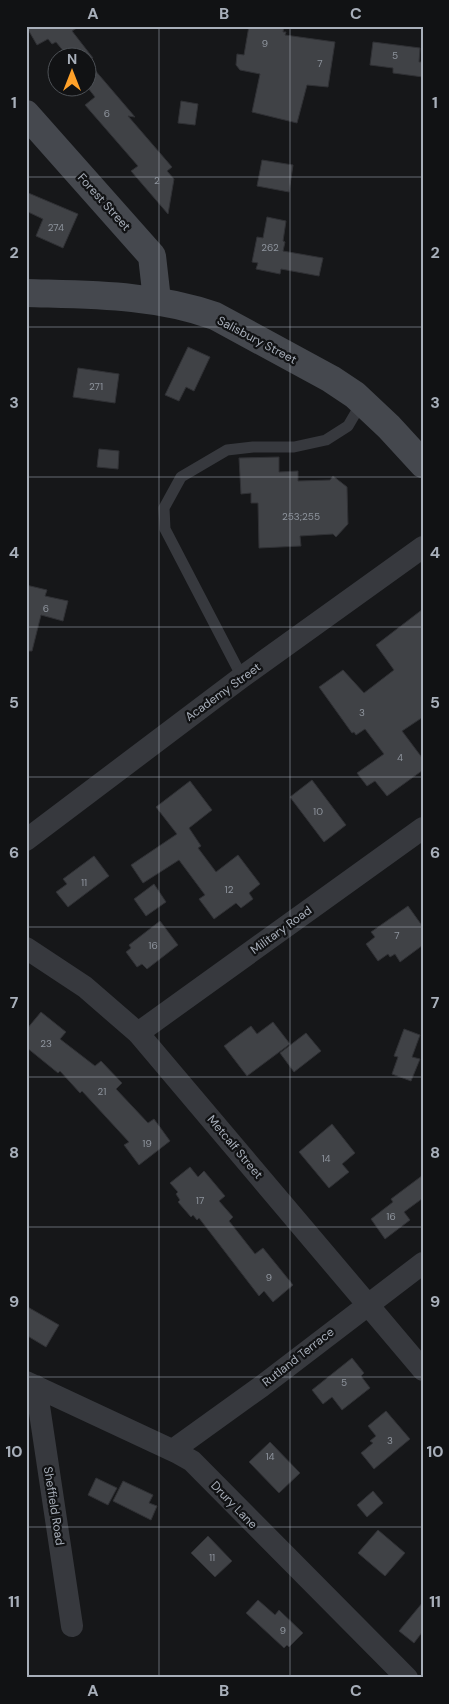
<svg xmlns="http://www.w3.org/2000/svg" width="449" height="1704" font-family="'DM Sans',sans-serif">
<rect width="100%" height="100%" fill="#161719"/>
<path fill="#404246" stroke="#303135" d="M26 26H80L72 31 93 58H69L56 42 52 44 48 39 37 45Z
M249 26 261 28 262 26H284L283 32H286L285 35 335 42 328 87 307 85 297 123 252 112 260 74 240 70 236 65 237 54 244 55Z
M373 42 420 48 419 62H423V77L393 73V68L370 65Z
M88 62 135 117 128 116 172 167 167 171 174 179 168 214 131 171 138 166 85 105 95 97 88 88Z
M181 101 198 104 195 125 178 123Z
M262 160 293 165 289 192 257 186Z
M26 192 78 214 63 248 36 236 43 219 26 211Z
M267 217 286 221 283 241 285 242 283 251 323 258 319 276 281 269 280 274 256 269 258 263 252 262 257 237 263 238Z
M188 347 210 357 194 391 186 387 179 401 165 395Z
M78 368 119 374 115 403 73 397Z
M99 449 119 451 118 469 97 467Z
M279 457V472L298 471V481L330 480 333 476 347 487 348 524 336 537 333 534 300 536 301 546 259 548 258 503H251V493L241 494 239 458Z
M26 585 47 590 45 596 68 601 63 621 41 615 32 651H26Z
M423 609V717L402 731 423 759V770L387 796 375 781 367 786 357 773 384 754 365 729 356 735 354 732 352 733 319 687 343 670 364 693 394 670 376 645Z
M312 780 346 825 324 842 290 797Z
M190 781 212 810 189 828 201 846 198 848 216 872 238 855 260 884 249 893 253 899 241 908 236 903 214 919 199 899 205 895 179 860 143 883 131 865 177 834 156 807Z
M94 856 109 876 68 907 56 892 67 884 63 879Z
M154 884 166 902 146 916 134 899Z
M408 906 423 927V945L400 962 395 954 390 957 388 954 378 961 366 944 375 937 371 932Z
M160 921 178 945 147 969 142 964 137 967 126 952 131 948 129 945Z
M41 1012 66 1032 60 1039 95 1066 101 1061 122 1083 116 1089 148 1123 154 1119 170 1141 139 1165 124 1145 129 1142 82 1091 80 1093 60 1071 58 1073 26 1047V1030Z
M273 1022 290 1044 247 1076 224 1046 251 1026 257 1034Z
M404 1029 420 1035 412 1057 420 1059 411 1081 392 1074 398 1057 394 1056Z
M306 1033 321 1051 294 1072 280 1053Z
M332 1124 355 1153 342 1164 349 1172 329 1188 299 1152Z
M190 1167 198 1177 204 1171 225 1196 219 1201 233 1217 229 1221 255 1254 263 1248 293 1285 273 1302 264 1291 259 1296 199 1218 197 1220 193 1215 191 1217 178 1202 180 1200 176 1194 178 1192 170 1183Z
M423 1175V1198L404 1212 410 1220 385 1239 371 1219 393 1202 391 1199Z
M26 1306 59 1325 46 1347 26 1335Z
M352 1358 364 1373 361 1376 370 1388 342 1410 332 1397 323 1404 312 1390Z
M386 1411 410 1439 374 1469 361 1453 373 1443 370 1441 376 1436 368 1426Z
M270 1442 300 1473 279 1493 249 1462Z
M96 1478 117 1488 108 1505 88 1495Z
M123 1481 153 1495 149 1503 157 1506 151 1520 113 1501Z
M373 1491 383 1503 367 1517 357 1505Z
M378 1530 405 1553 385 1576 358 1553Z
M208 1536 232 1561 215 1577 191 1553Z
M258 1600 275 1615 279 1610 303 1633 289 1647 287 1645 284 1648 246 1613Z
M423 1602V1631L414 1643 399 1631Z"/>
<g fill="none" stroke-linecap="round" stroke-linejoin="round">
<path stroke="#37393e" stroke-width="11" d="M242 677 165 529 164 508 181 477 227 450 253 447H294L326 440 348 426 362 402"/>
<path stroke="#37393e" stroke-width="22" d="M26 840 242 677 423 547
M26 948 85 987 138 1033 423 1370
M138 1033 423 828
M26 1382 176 1452 192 1461 407 1678
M36 1386 72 1626
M173 1450 262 1386 423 1263"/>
<path stroke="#45484e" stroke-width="28" d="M26 114 152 256 157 300
M26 293C90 295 154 294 215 316L331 379 355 395 389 427 423 464"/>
</g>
<path fill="none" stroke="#a8afba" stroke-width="1" stroke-opacity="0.55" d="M159 26V1678M290 26V1678M26 177H423M26 327H423M26 477H423M26 627H423M26 777H423M26 927H423M26 1077H423M26 1227H423M26 1377H423M26 1527H423"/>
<g text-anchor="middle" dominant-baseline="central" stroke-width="4.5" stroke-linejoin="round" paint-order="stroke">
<g font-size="10" fill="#8e949d">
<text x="265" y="43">9</text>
<text x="395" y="55">5</text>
<text x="320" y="63">7</text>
<text x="107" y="113">6</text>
<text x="157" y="180">2</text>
<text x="56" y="227">274</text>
<text x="270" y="247">262</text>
<text x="96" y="386">271</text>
<text x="301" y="516">253;255</text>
<text x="46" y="608">6</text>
<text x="362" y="712">3</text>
<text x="400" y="757">4</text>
<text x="318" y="811">10</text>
<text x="84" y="882">11</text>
<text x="229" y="889">12</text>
<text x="397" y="935">7</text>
<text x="153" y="945">16</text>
<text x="46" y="1043">23</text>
<text x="102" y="1091">21</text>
<text x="147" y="1143">19</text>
<text x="326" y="1158">14</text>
<text x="200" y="1200">17</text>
<text x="391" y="1216">16</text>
<text x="269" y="1277">9</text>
<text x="344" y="1382">5</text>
<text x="390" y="1440">3</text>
<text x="270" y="1456">14</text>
<text x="212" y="1557">11</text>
<text x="283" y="1630">9</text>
</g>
<g font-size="12" fill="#a8afba" stroke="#111214">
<text transform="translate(104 202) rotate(48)">Forest Street</text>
<text transform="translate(257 340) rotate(28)">Salisbury Street</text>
<text transform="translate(223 692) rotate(-36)">Academy Street</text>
<text transform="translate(281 930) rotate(-36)">Military Road</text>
<text transform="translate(235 1147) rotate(50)">Metcalf Street</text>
<text transform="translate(298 1357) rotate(-38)">Rutland Terrace</text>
<text transform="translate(234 1505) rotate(46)">Drury Lane</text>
<text transform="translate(54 1506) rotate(81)">Sheffield Road</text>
</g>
</g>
<rect width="449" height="1704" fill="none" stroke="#111214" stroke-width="55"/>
<g transform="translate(72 72)"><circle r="24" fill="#111214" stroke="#4d5156"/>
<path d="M0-4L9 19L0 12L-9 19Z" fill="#ffa129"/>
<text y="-8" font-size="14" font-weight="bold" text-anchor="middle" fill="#a8afba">N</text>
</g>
<rect x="28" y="28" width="394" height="1648" fill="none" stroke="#a8afba" stroke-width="2"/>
<g font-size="16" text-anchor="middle" font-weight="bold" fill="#a8afba">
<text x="93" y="19">A</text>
<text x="224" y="19">B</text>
<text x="356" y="19">C</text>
<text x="14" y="108">1</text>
<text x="435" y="108">1</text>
<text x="14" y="258">2</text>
<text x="435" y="258">2</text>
<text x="14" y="408">3</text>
<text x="435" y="408">3</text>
<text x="14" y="558">4</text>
<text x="435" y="558">4</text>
<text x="14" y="708">5</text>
<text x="435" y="708">5</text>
<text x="14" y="858">6</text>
<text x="435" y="858">6</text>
<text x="14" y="1008">7</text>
<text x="435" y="1008">7</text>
<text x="14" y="1158">8</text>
<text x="435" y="1158">8</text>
<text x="14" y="1307">9</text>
<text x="435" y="1307">9</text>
<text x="14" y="1457">10</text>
<text x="435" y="1457">10</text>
<text x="14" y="1607">11</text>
<text x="435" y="1607">11</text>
<text x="93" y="1696">A</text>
<text x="224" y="1696">B</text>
<text x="356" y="1696">C</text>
</g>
</svg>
